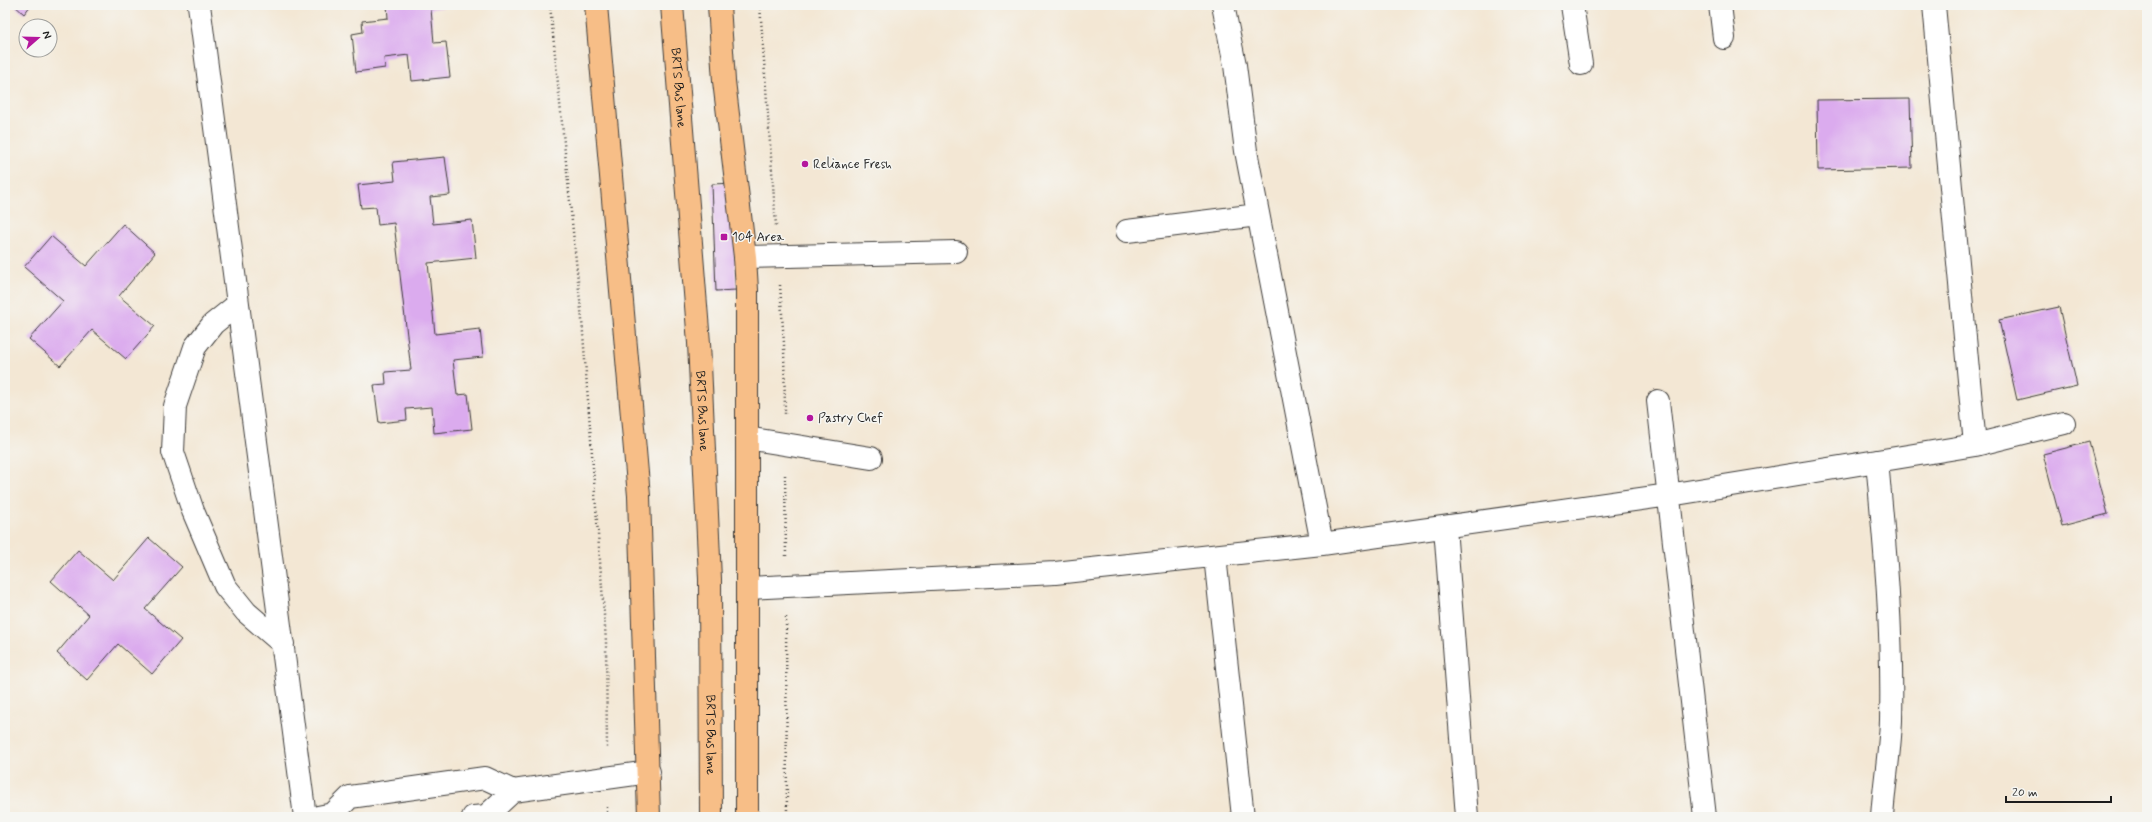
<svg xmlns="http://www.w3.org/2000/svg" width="2152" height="822" font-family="Mynerve,sans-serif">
<rect width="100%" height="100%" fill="#f6f6f2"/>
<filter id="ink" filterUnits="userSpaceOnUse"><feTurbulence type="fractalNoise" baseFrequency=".025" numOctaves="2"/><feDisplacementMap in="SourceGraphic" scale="8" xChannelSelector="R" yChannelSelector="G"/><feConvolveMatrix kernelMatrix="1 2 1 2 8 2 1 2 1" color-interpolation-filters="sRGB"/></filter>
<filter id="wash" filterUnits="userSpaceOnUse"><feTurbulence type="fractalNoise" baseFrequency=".012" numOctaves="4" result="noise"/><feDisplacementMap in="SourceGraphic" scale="16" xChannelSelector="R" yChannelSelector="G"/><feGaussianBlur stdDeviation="0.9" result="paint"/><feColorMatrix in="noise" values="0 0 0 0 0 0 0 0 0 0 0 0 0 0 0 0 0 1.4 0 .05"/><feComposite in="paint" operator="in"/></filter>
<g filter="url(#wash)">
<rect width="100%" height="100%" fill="#f3e7d4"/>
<g id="blocks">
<path fill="#dbabee" d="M14 5H31L24 14Z
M387 5H458L431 9 434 43 446 42 450 77 412 81 409 55 384 58 385 68 356 72 352 34 363 32 362 21 388 18Z
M1910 99 1912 168 1818 170 1817 100Z
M445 157 450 195 430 197 433 224 472 220 476 258 428 263 435 334 480 329 483 357 453 360 457 395 468 394 472 429 434 433 432 407 406 409 407 420 379 423 374 385 386 384 385 372 411 370 394 223 378 225 376 207 361 208 358 185 395 181 393 162Z
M733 183 736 290 716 291 712 184Z
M123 224 155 253 119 296 155 326 126 359 92 330 60 366 29 339 63 301 24 267 51 236 86 266Z
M2059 307 2077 386 2017 400 1999 320Z
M2089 442 2108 514 2062 526 2043 454Z
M149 538 182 567 145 609 181 640 152 674 118 644 87 680 57 653 89 615 51 581 78 550 113 580Z"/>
</g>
</g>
<g filter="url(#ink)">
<use href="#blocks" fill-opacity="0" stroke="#3c3a38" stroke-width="1"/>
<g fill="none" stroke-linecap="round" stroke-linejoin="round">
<defs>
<path id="minor" d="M199 5 305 817
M1223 5 1235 65 1246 151 1322 544
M1572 5 1581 64
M1720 5 1724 38
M1934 5 1975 445
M1127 231 1258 215
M745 257 956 252
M238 304 213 324 195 347 175 406 173 452 193 511 225 586 246 612 283 644
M1658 401 1705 817
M747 438 871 458
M1877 461C1885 547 1893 633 1891 720 1890 752 1884 785 1882 817
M1445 527 1467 817
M1215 556 1243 817
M747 588 1055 573 1322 544 1669 495 1877 461 1975 445 2064 423
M318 817 333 814 350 797 485 778 513 791 649 772
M473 817 486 816 513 791"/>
<g id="major">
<path d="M596 5 639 496 649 817"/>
<path id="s1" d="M672 5 699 343 710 579 711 817"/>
<path d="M719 5 724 81 745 257 747 290V817"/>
</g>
</defs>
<use href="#minor" stroke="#3c3a38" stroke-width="24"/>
<use href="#major" stroke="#3c3a38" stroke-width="24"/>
<path stroke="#3c3a38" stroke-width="2.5" stroke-dasharray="1 3" stroke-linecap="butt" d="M550 5 582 320 606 641 607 748
M760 5 776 226
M780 285 784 343 785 414
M785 475 786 556
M786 617 787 817
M607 807V817"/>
<use href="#minor" stroke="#fff" stroke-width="22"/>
<use href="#major" stroke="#f7be87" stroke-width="22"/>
</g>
</g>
<g fill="#b5179e" stroke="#f6f6f2" stroke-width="1.5">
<circle cx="805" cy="164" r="4"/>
<rect x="720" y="233" width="8" height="8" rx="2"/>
<circle cx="810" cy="418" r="4"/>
</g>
<g text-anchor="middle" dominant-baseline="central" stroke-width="3" stroke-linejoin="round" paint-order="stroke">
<g font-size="13" fill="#1c1c1c" stroke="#f6f6f2">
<text stroke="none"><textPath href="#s1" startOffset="83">BRTS Bus lane</textPath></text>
<text stroke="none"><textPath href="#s1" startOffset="407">BRTS Bus lane</textPath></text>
<text stroke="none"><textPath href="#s1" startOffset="731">BRTS Bus lane</textPath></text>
</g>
<g font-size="13" fill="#1c1c1c" stroke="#f6f6f2" text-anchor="start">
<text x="813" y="164">Reliance Fresh</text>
<text x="732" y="237">104 Area</text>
<text x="818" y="418">Pastry Chef</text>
</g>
</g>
<rect width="2152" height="822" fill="none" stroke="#f6f6f2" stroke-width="20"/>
<g transform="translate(38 38) rotate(70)"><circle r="19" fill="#f6f6f2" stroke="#9f9f9c"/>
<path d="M0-3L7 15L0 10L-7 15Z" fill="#b5179e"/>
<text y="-6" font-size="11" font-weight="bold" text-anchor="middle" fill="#1c1c1c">N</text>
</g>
<path d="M2006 796v6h105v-6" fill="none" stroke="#1c1c1c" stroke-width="2"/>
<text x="2012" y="796" font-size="12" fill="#1c1c1c" stroke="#f6f6f2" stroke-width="3" paint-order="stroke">20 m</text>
</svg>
